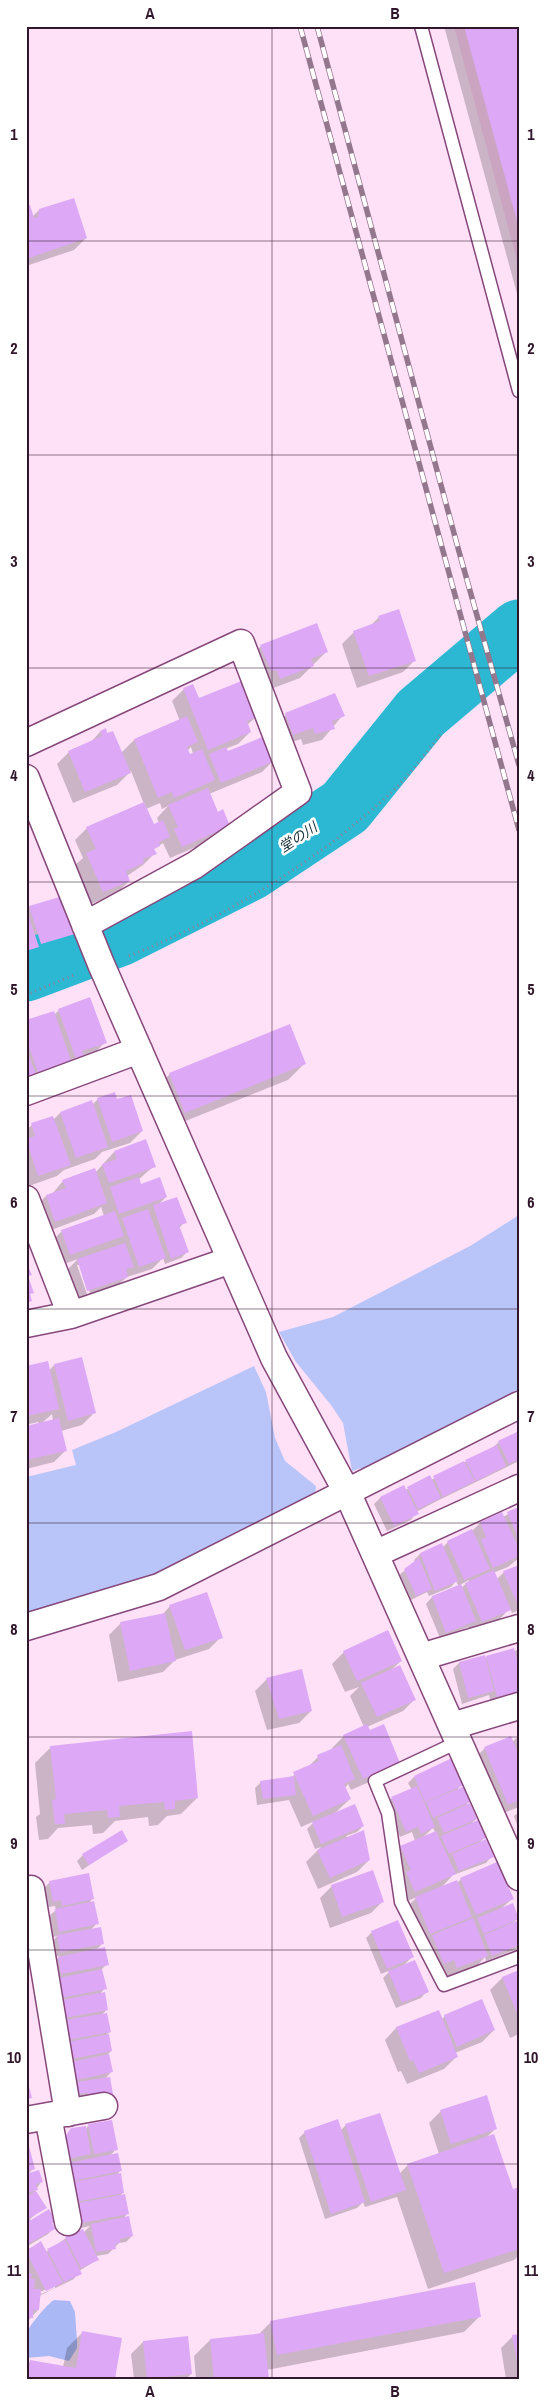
<svg xmlns="http://www.w3.org/2000/svg" width="545" height="2405" font-family="'Archivo Narrow','Noto Sans JP',sans-serif">
<rect width="100%" height="100%" fill="#fee1f7"/>
<path fill="#fdcef2" d="M454 26H519V268Z"/>
<path fill="#b9c5f8" d="M519 1215V1397L364 1474 361 1468 352 1471 343 1423 331 1405 296 1362 279 1332 333 1317 470 1246Z
M254 1366 266 1392 275 1438 285 1461 316 1486 315 1497 269 1521 126 1588 54 1609 26 1613V1477L76 1465 72 1450 116 1432Z"/>
<path fill="#aab8f5" d="M54 2300 70 2301 75 2312 77 2341V2348L69 2361 49 2356 26 2358C26 2351 25 2341 26 2334 28 2327 48 2303 54 2300Z"/>
<path fill="#0003" fill-rule="evenodd" d="M444 26H519V301Z
M26 207 32 217 39 210 86 238 74 250 26 266Z
M379 617 415 660 403 672 357 688 342 644 354 632 370 626Z
M261 646 326 652 300 678 268 690 249 658Z
M184 689 198 700 257 716 247 725 250 732 238 744 225 749 227 753 274 760 262 772 209 794 217 813 229 826 217 838 170 858 163 843 153 850 155 853 143 865 127 876 129 881 117 893 91 904 74 866 83 858 75 840 87 828 144 804 131 771 117 785 73 803 57 764 69 752 90 743 100 732 107 734 121 753 134 740 180 721 172 701ZM191 747 193 754 189 756 187 751ZM160 803 162 809 168 806 157 818 159 823 153 826 146 809Z
M335 695 343 715 322 740 303 745 301 739 281 746 274 726 286 715Z
M30 907 73 934 61 945 26 958V910Z
M59 1010 105 1042 94 1054 26 1086V1022L54 1015Z
M304 1064 288 1080 168 1128 153 1090 170 1074Z
M98 1099 116 1101 142 1131 130 1143 102 1152 95 1159 64 1170 57 1176 26 1187V1130L32 1125 53 1120 60 1113 92 1105Z
M114 1152 154 1166 138 1180 140 1185 166 1197 158 1205 185 1222 179 1228 187 1252 181 1258 165 1264 163 1258 152 1269 127 1277 115 1288 76 1302 65 1272 78 1259 58 1266 50 1243 62 1231 104 1216 101 1207 94 1214 43 1233 34 1208 46 1196 52 1194 63 1181 95 1173ZM77 1265H80L91 1296 88 1297Z
M54 1365 94 1413 82 1425 61 1431 66 1450 54 1462 26 1469V1427L39 1424 38 1422 26 1425V1367L49 1371ZM52 1414 53 1421 42 1423Z
M519 1432V1461L437 1501 416 1512 411 1520 387 1531 374 1504 380 1498 404 1487 405 1490 431 1480 492 1448 499 1442Z
M519 1508V1558L508 1567 493 1573 496 1580 504 1572 519 1566V1610L512 1613 510 1608 497 1622 470 1633 468 1627 440 1638 426 1604 432 1597 459 1587 456 1581 451 1587 429 1596 427 1592 409 1601 398 1576 415 1562 414 1560 420 1554 443 1547 448 1542 472 1531 480 1523 502 1514 503 1517ZM469 1580V1581L461 1588 460 1585Z
M170 1606 221 1637 209 1649 175 1660 163 1672 118 1682 109 1635 121 1623 162 1615Z
M519 1648V1694L491 1702 489 1695 462 1704 453 1669 459 1663 514 1652Z
M344 1652 401 1661 392 1669 415 1699 403 1711 367 1727 387 1774 351 1790 348 1784 345 1788 350 1799 334 1814 363 1826 357 1832 346 1836 369 1860 357 1872 318 1889 306 1862 321 1847 315 1849 307 1829 315 1821 301 1827 289 1800 257 1805 255 1788 261 1782 289 1778 307 1768 318 1757 333 1750 332 1748 344 1736 364 1727 350 1696 359 1687 345 1692 332 1664Z
M267 1679 311 1711 299 1723 267 1730 255 1691Z
M519 1736V1807L496 1816 473 1760 485 1748 512 1742Z
M51 1747 197 1798 181 1814 167 1816 158 1825 149 1826 148 1817 115 1821 103 1833 93 1834 92 1825 58 1828 48 1839 39 1840 36 1817 40 1814 35 1763Z
M414 1777 462 1784 456 1791 470 1801 464 1807 476 1819 470 1825 484 1838 478 1844 492 1856 486 1863 453 1875 440 1889 457 1883 461 1879 512 1899 502 1908 518 1918 512 1924 519 1922V1948L486 1961 485 1957 475 1968 445 1979 442 1971 432 1975 404 1910 417 1897 403 1903 389 1859 401 1847 415 1841 412 1832 400 1837 385 1805 391 1799 412 1790 408 1783ZM433 1828 435 1832 423 1837Z
M519 1812V1830L514 1816Z
M127 1840 82 1870 77 1861 83 1855Z
M50 1882 93 1898 88 1904 97 1923 91 1930 103 1943 96 1950 107 1964 101 1970 105 1988 100 1994 107 2009 102 2015 110 2032 105 2036 111 2051 108 2054 111 2072 105 2079 111 2094 105 2100H72L54 1985 60 1979 55 1980 52 1964 60 1956 55 1957 52 1942 57 1936 53 1937 49 1916 56 1910 55 1906 48 1907 44 1888Z
M332 1886 383 1901 371 1913 330 1928 320 1898Z
M372 1932 412 1957 403 1966 427 1991 421 1998 396 2008 383 1978 391 1970 381 1974 366 1938Z
M519 1971V2034L510 2038 490 1990 502 1978Z
M445 2016 494 2030 482 2042 455 2053 456 2057 444 2069 407 2084 401 2071 398 2072 385 2040 396 2028 441 2020Z
M441 2111 496 2128 486 2138 512 2191 519 2188V2255L514 2260 428 2289 397 2197 365 2207 363 2202 357 2208 325 2219 299 2138 305 2132 340 2131 346 2125 399 2174 408 2165 439 2154 429 2123Z
M88 2126 116 2149 110 2156 120 2171 116 2176 123 2193 118 2197 127 2214 123 2219 132 2236 126 2242 119 2243 108 2254 96 2256 97 2260 79 2271 74 2279 39 2296 38 2310 26 2323V2250L41 2243 46 2252 66 2238 84 2232 90 2226 76 2229 58 2147 72 2129H86ZM55 2285V2288L41 2294 40 2292Z
M26 2148 33 2169 28 2174 41 2182 35 2191 45 2207 30 2219 31 2221H54L51 2224 54 2228 48 2234 26 2247V2198L30 2196H26Z
M480 2316 464 2332 267 2370 268 2379H196L194 2356 210 2340 258 2335 271 2322Z
M83 2332 113 2379H26V2365L31 2361 63 2367 67 2348Z
M519 2335V2379H506L501 2348 513 2336Z
M143 2342 191 2374 186 2379H134L131 2354Z"/>
<g fill="none" stroke-linecap="round" stroke-linejoin="round">
<path stroke="#2cb8d3" stroke-width="61" d="M26 971 119 936 250 870 345 807 421 713 519 630"/>
</g>
<path fill="#dda9f6" d="M464 26H519V225H518Z
M74 198 87 238 26 259V206L30 205 34 218 38 217 39 209Z
M399 609 416 661 369 676 353 631 380 621 378 616Z
M317 623 328 652 311 659 314 666 280 679 276 670 271 671 260 645Z
M244 680 258 716 247 721 251 732 208 750 183 688 193 684 199 698Z
M335 693 345 716 332 721 335 729 315 734 313 728 293 735 285 713Z
M187 716 198 742 187 747 190 754 202 749 215 780 174 798 172 792 158 798 134 739Z
M106 728 107 733 113 731 131 773 85 792 68 751 102 736 100 731Z
M265 736 275 761 221 783 209 754 226 747 228 751Z
M208 788 218 812 223 809 230 826 182 847 174 829 178 827 168 805Z
M144 802 154 824 163 820 170 837 159 842 160 846 154 849 157 854 143 859 144 863 126 871 130 881 103 892 86 853 96 849 86 827Z
M63 896 75 934 41 944 29 906Z
M26 908 39 947 26 951Z
M90 997 107 1043 82 1051 86 1061 78 1064 58 1009Z
M54 1011 71 1061 49 1069 50 1074 40 1078 26 1038V1020Z
M290 1024 306 1064 185 1113 169 1073Z
M26 1049 37 1077 26 1081Z
M115 1092 117 1099 131 1095 143 1131 112 1142 97 1098Z
M92 1100 108 1147 76 1158 60 1112Z
M53 1116 71 1165 38 1176 26 1139 35 1136 31 1123Z
M146 1139 156 1167 109 1183 102 1164 117 1159 114 1151Z
M95 1168 107 1203 55 1222 46 1195 66 1188 62 1180Z
M139 1177 141 1184 160 1177 167 1197 119 1214 110 1187Z
M177 1197 187 1223 179 1225 189 1252 171 1259 153 1205Z
M148 1209 166 1258 139 1267 122 1218Z
M115 1211 124 1236 70 1255 61 1230Z
M125 1243 134 1267 126 1269 128 1277 87 1291 77 1259Z
M26 1262 32 1275 28 1276 34 1293 30 1294 32 1301 26 1303Z
M82 1357 96 1413 68 1421 54 1364Z
M48 1361 59 1409 27 1416 26 1366Z
M59 1418 67 1451 26 1460V1426Z
M519 1431V1459L509 1464 498 1441Z
M497 1445 506 1466 476 1481 465 1460Z
M464 1461 475 1481 443 1497 433 1476Z
M430 1475 441 1498 418 1509 407 1487Z
M404 1485 419 1514 394 1526 380 1497Z
M519 1507V1540L507 1512Z
M502 1512 519 1549V1556L493 1568 481 1540 486 1537 480 1522Z
M472 1529 490 1569 464 1580 447 1541Z
M442 1543 458 1581 435 1591 420 1553Z
M419 1558 432 1589 416 1596 404 1569Z
M519 1565V1608L503 1571Z
M494 1570 511 1610 482 1622 465 1583Z
M461 1584 476 1621 446 1633 432 1596Z
M207 1592 223 1638 185 1650 169 1605Z
M165 1613 176 1661 130 1671 120 1622Z
M388 1630 402 1661 357 1681 343 1651Z
M514 1648 519 1666V1692L497 1697 486 1656Z
M485 1655 494 1691 468 1698 459 1662Z
M400 1665 416 1700 377 1717 361 1683Z
M302 1669 312 1711 279 1719 266 1678Z
M367 1724 370 1730 384 1724 400 1763 363 1779 343 1735Z
M192 1731 198 1798 175 1801V1809L165 1810 164 1802 119 1806 120 1817 108 1818 107 1810 64 1814 65 1824H55L52 1800 56 1799 50 1746Z
M511 1736 519 1756V1800L508 1805 484 1747Z
M341 1745 355 1779 344 1784 351 1799 313 1816 293 1772 319 1761 317 1755Z
M452 1758 464 1785 425 1802 414 1776Z
M294 1776 296 1795 263 1799 260 1781Z
M417 1786 435 1827 421 1834 418 1827 406 1832 391 1797Z
M465 1786 472 1801 433 1818 426 1802Z
M470 1803 477 1819 444 1833 437 1818Z
M355 1804 364 1826 321 1844 312 1822Z
M478 1820 486 1838 449 1854 441 1836Z
M122 1830 128 1841 89 1865 82 1854Z
M364 1830 370 1860 330 1878 317 1850Z
M436 1831 456 1874 415 1892 406 1872 411 1870 400 1846Z
M486 1839 494 1857 459 1871 452 1854Z
M497 1862 514 1899 476 1915 460 1878Z
M373 1870 384 1902 342 1917 331 1885Z
M89 1873 94 1899 62 1906 61 1900 53 1902 49 1881Z
M457 1880 472 1917 430 1934 415 1897Z
M94 1901 99 1924 59 1932 55 1909Z
M513 1903 519 1919 484 1934 477 1918Z
M473 1918 488 1956 457 1968 454 1960 444 1964 432 1935Z
M398 1920 414 1957 387 1969 371 1931Z
M519 1920V1945L492 1956 484 1935Z
M101 1927 104 1944 60 1952 57 1935Z
M105 1947 109 1965 61 1974 58 1957Z
M415 1960 429 1992 402 2003 388 1971Z
M102 1969 107 1989 61 1998 57 1981H60L59 1978Z
M519 1970V2018L502 1977Z
M105 1992 108 2010 64 2018 61 2000Z
M482 1999 495 2030 457 2047 444 2015Z
M439 2010 458 2057 419 2073 413 2060 410 2061 396 2027Z
M107 2013 111 2032 67 2040 64 2020Z
M109 2034 112 2051 72 2059 68 2042Z
M109 2054 113 2072 76 2080 72 2062Z
M26 2075 32 2098 26 2099Z
M110 2077 113 2094 88 2098V2093L78 2094 76 2082Z
M487 2095 497 2129 451 2144 440 2110Z
M380 2113 406 2190 371 2202 345 2124Z
M338 2119 365 2202 331 2214 304 2131Z
M112 2120 118 2150 94 2154 88 2124Z
M86 2126 91 2154 67 2159 63 2140 71 2128Z
M494 2134 513 2189 519 2187V2249L444 2273 407 2164Z
M29 2146 35 2169 26 2172V2147Z
M118 2153 122 2171 72 2181 69 2163Z
M39 2170 43 2182 36 2184 38 2190 26 2193V2174Z
M121 2173 124 2193 75 2202 72 2182Z
M36 2191 47 2208 26 2220V2197Z
M125 2194 129 2214 82 2223 78 2203Z
M49 2209 56 2221 52 2223 55 2229 26 2245V2223Z
M129 2216 133 2236 120 2239V2243L115 2244 116 2249 96 2252 91 2224Z
M83 2229 99 2260 81 2268 65 2237Z
M65 2240 82 2274 64 2282 47 2249Z
M41 2241 63 2283 46 2291 26 2251Z
M26 2269H29V2273L32 2274 31 2279H35L34 2289H41L39 2310H33V2318L26 2317Z
M475 2282 481 2317 277 2355 270 2321Z
M82 2331 122 2338 115 2379H27L30 2360 76 2368Z
M264 2333 269 2379H214L210 2339Z
M519 2334V2366H518L512 2335Z
M188 2336 192 2374 147 2379 143 2341Z"/>
<g fill="none" stroke-linecap="round" stroke-linejoin="round">
<defs>
<path id="service" d="M421 26 519 391
M458 1742 375 1781 388 1813 401 1902 444 1985 519 1957"/>
<path id="minor" d="M26 743 241 643 298 792 195 865 85 925
M26 778 101 964 274 1358 348 1494 519 1877
M26 1092 139 1050
M26 1199 71 1315
M26 1324 71 1315 231 1260
M375 1554 519 1488
M26 1627 159 1587 519 1405
M421 1657 519 1628
M452 1726 519 1706
M26 1890 31 1889 68 2113
M48 2116 68 2222
M26 2120 104 2106"/>
</defs>
<use href="#service" stroke="#86487a" stroke-width="15"/>
<use href="#minor" stroke="#86487a" stroke-width="29"/>
<path stroke="#987d92" stroke-width="3" stroke-dasharray="1 4" stroke-linecap="butt" d="M129 956C227 917 320 860 396 788 413 771 427 751 443 732
M26 995 74 975"/>
<use href="#service" stroke="#fff" stroke-width="12"/>
<use href="#minor" stroke="#fff" stroke-width="26"/>
<defs>
<path id="rail" d="M300 26 519 830
M317 26 458 548 519 765"/>
</defs>
<use href="#rail" stroke="#93778d" stroke-width="5.5"/>
<use href="#rail" stroke="#fff" stroke-width="4" stroke-dasharray="11" stroke-linecap="butt"/>
</g>
<path fill="none" stroke="#31172c" stroke-width="1" stroke-opacity="0.55" d="M272 26V2379M26 241H519M26 455H519M26 668H519M26 882H519M26 1096H519M26 1309H519M26 1523H519M26 1737H519M26 1950H519M26 2164H519"/>
<g text-anchor="middle" dominant-baseline="central" stroke-width="5" stroke-linejoin="round" paint-order="stroke">
<g font-size="14" font-style="italic" fill="#143036" stroke="#fff">
<text transform="translate(298 837) rotate(-33)">堂の川</text>
</g>
</g>
<rect width="545" height="2405" fill="none" stroke="#ffffff" stroke-width="55"/>
<rect x="28" y="28" width="490" height="2350" fill="none" stroke="#31172c" stroke-width="2"/>
<g font-size="16" text-anchor="middle" font-weight="bold" fill="#31172c">
<text x="150" y="19">A</text>
<text x="395" y="19">B</text>
<text x="14" y="140">1</text>
<text x="531" y="140">1</text>
<text x="14" y="354">2</text>
<text x="531" y="354">2</text>
<text x="14" y="567">3</text>
<text x="531" y="567">3</text>
<text x="14" y="781">4</text>
<text x="531" y="781">4</text>
<text x="14" y="995">5</text>
<text x="531" y="995">5</text>
<text x="14" y="1208">6</text>
<text x="531" y="1208">6</text>
<text x="14" y="1422">7</text>
<text x="531" y="1422">7</text>
<text x="14" y="1635">8</text>
<text x="531" y="1635">8</text>
<text x="14" y="1849">9</text>
<text x="531" y="1849">9</text>
<text x="14" y="2063">10</text>
<text x="531" y="2063">10</text>
<text x="14" y="2276">11</text>
<text x="531" y="2276">11</text>
<text x="150" y="2397">A</text>
<text x="395" y="2397">B</text>
</g>
</svg>
